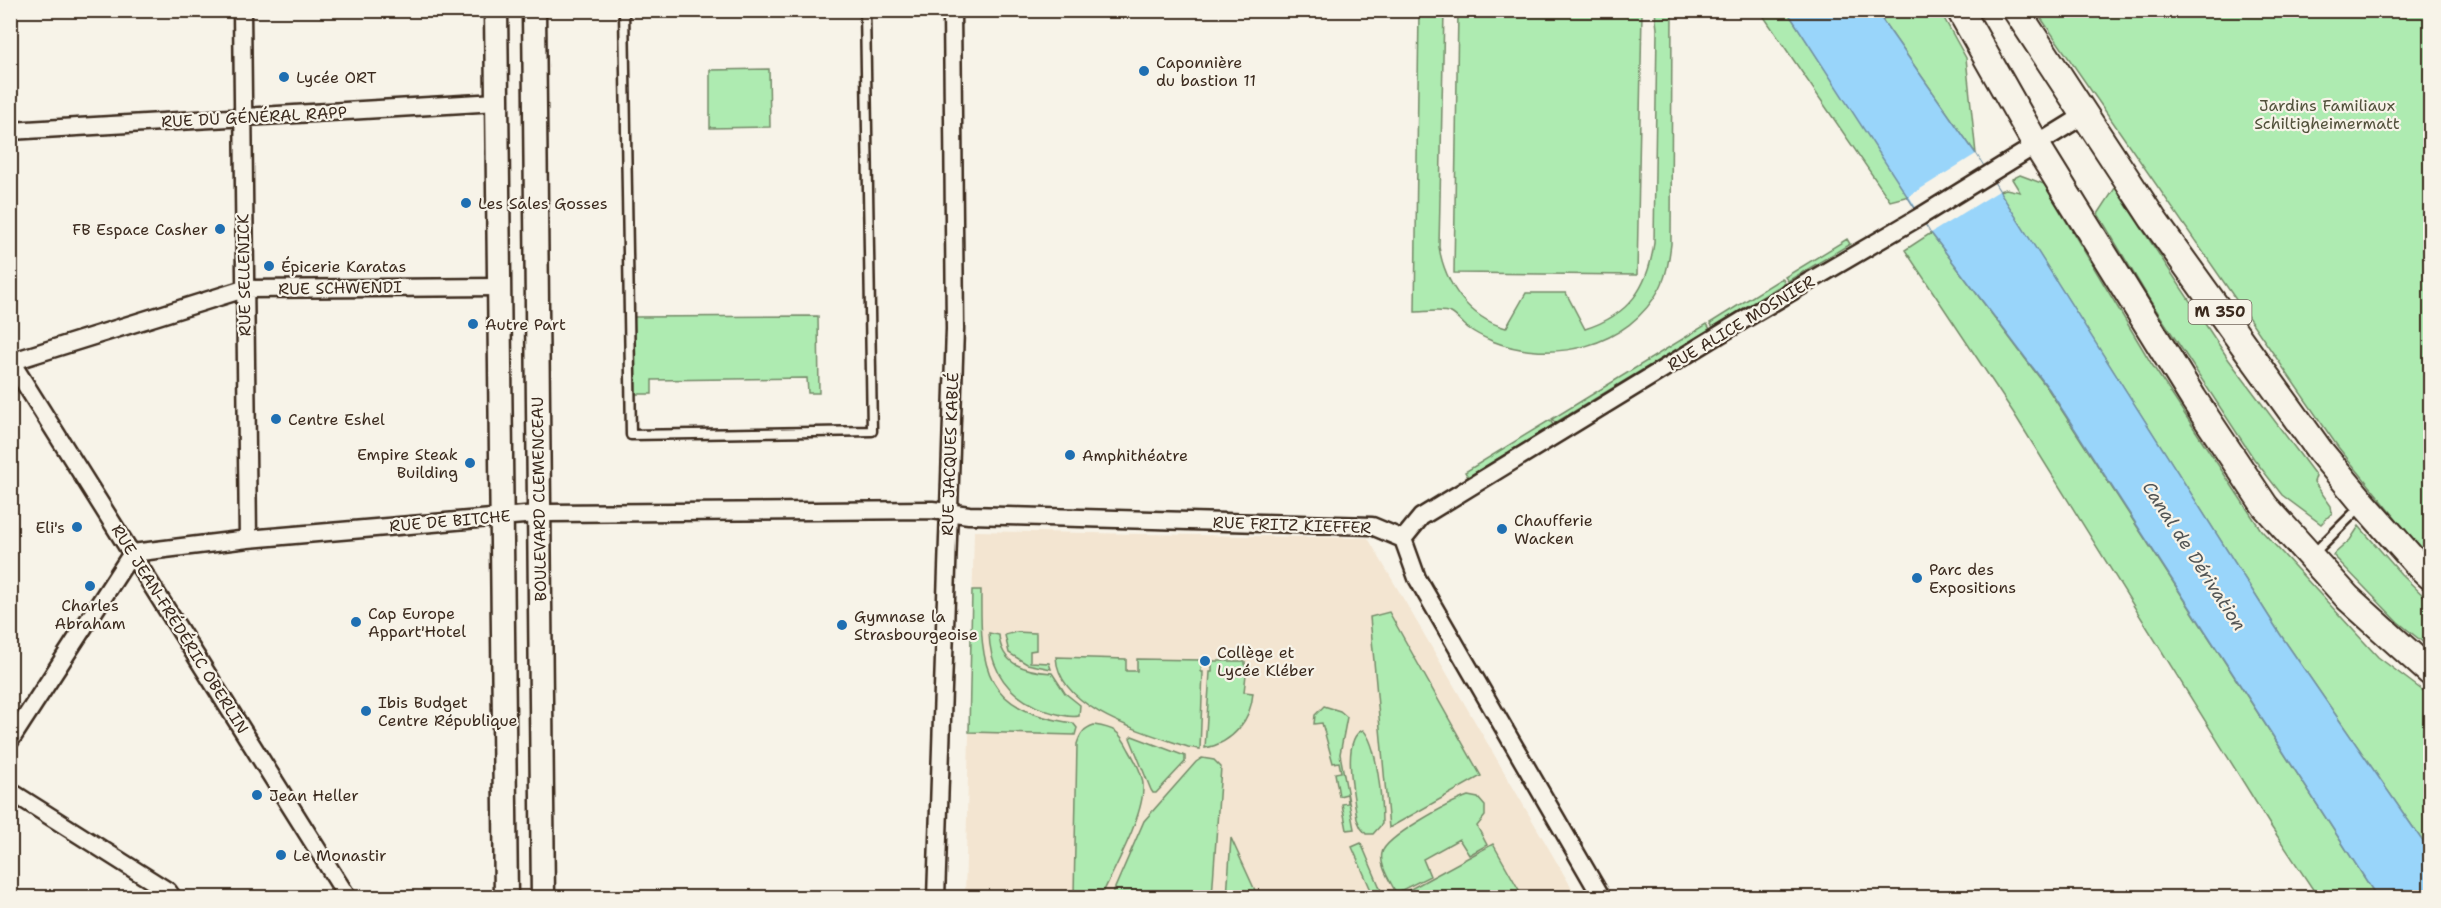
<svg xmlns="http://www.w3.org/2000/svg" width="2441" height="908" font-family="'Shantell Sans',sans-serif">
<rect width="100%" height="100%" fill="#f7f3e8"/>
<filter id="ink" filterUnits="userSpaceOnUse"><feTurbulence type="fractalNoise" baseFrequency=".0167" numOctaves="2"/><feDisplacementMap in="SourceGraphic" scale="12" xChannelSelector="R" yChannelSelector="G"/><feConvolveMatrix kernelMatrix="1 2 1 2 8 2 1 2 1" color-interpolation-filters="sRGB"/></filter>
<g filter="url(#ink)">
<path fill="#f3e5d1" d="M974 531 1368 538 1577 897 965 898Z"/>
<path fill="#aeebb1" stroke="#748a68" stroke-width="1.5" d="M1419 11H1444L1439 247C1445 284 1469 318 1506 328L1526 293H1566L1585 329C1629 315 1648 288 1654 243L1657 29 1655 11H1672L1671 244C1669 259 1667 274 1660 288 1629 347 1552 365 1492 341 1485 338 1475 333 1468 328 1463 324 1457 316 1451 313 1442 309 1425 312 1415 312Z
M1458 11H1642L1637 275 1454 273Z
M1760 11H1787L1909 196 1890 201Z
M1876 11H1940L1966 58 1976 154Z
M2036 11H2430V560L2338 447Z
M769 69 770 127 710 128V70Z
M2020 175 2044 184 2151 363 2261 530 2378 657 2430 696V852L2280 634 1999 191 2006 189 2020 192 2012 179Z
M2115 188 2229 360 2316 476 2314 482 2331 506 2332 513 2321 524 2282 495 2254 459 2151 302 2098 214Z
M1931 233 2048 389 2377 897H2318L2270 825 2013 412 1905 250Z
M1847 239 1850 244 1788 281 1785 277Z
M1782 278 1785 283 1713 327 1710 323Z
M818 316 819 393H808L807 378 652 380V394H634L633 317Z
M1707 324 1710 329 1555 423 1552 419Z
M1550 420 1553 425 1468 477 1465 472Z
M2359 526 2401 574 2430 602V648L2398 622 2333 555 2350 540Z
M972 590H981C980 670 984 710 1073 723L1077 728 1075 735 969 732Z
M1389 612 1481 776 1389 828 1370 617Z
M1016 632 1036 633V650L1030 651V662L1049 663 1051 669 1027 664 1009 653 1005 635Z
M989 633 999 635C1001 665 1025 671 1052 673L1065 693 1080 705 1079 716C1069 718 1057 714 1047 711 1010 698 990 672 989 633Z
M1056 657 1126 659V671H1137V659L1202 660 1201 672H1203L1200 749 1188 747C1148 733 1059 711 1056 657Z
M1212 661H1245V666H1247L1244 692 1253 693C1251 720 1233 743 1205 748L1210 672H1212Z
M1324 706 1340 711 1347 717 1340 754 1354 829 1347 830 1342 804 1348 803 1347 794 1339 796 1335 773 1341 772 1339 762 1333 763 1322 723 1314 724 1315 715Z
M1094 725C1115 728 1120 732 1129 750 1136 762 1144 776 1143 789 1142 819 1114 869 1101 897H1079L1074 895 1077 744C1080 734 1084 728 1094 725Z
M1363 730C1378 744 1382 804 1382 824L1373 834H1366L1361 828 1357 819C1355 800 1340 738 1363 730Z
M1132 736 1185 756V762L1156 793H1153L1151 790 1130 738Z
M1202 758 1214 760 1221 767 1212 897H1111L1144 821 1196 762Z
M1468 796 1478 798 1485 806V816L1477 826 1487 845 1469 855 1459 839 1423 859 1430 876 1396 893C1391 882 1379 866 1382 853 1385 837 1451 802 1468 796Z
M1231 838 1258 897H1227Z
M1361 843 1383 895 1374 897 1352 847Z
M1493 844 1523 897H1396Z"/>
<path fill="#99d5fa" stroke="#7391a2" stroke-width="1.5" d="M1787 11H1876L1976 154 2280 634 2430 852V897H2377L2049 389 1931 233Z"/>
<path fill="#f7f3e8" d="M1976 154 1999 191 1931 233 1909 196Z"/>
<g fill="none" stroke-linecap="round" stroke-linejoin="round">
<defs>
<path id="lane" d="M624 10 631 435 872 431 865 10
M2313 554 2361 506"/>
<path id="street" d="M242 10 248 539
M10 131 497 102
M10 360 348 898
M10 362 244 289 499 287
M1403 539 1421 517 1745 319 1921 216 2086 114
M10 741 132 553 248 539 548 513 932 510 969 515 1372 526 1403 539 1417 578 1602 898
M10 791 168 891 173 898
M936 898 955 329 952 10"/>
<path id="secondary" d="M496 10 506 898
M534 10 543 898"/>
<path id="primary" d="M1960 10 2037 146 2193 398 2265 506 2348 598 2430 672
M2016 10 2153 219 2320 451 2363 503 2416 563 2430 576"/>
</defs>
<use href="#lane" stroke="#3b2a1e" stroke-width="13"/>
<use href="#street" stroke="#3b2a1e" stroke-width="21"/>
<use href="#secondary" stroke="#3b2a1e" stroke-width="27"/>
<use href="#primary" stroke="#3b2a1e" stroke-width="30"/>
<use href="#lane" stroke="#f7f3e8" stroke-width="8"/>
<use href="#street" stroke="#f7f3e8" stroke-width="16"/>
<use href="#secondary" stroke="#f7f3e8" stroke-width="22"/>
<use href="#primary" stroke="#f7f3e8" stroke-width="26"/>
</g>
</g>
<g fill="#1f6fb2" stroke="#f7f3e8" stroke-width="2">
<circle cx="1144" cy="71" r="6"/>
<circle cx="284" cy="77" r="6"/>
<circle cx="466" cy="203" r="6"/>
<circle cx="220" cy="229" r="6"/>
<circle cx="269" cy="266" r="6"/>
<circle cx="473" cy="324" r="6"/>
<circle cx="276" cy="419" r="6"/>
<circle cx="1070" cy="455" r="6"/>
<circle cx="470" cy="463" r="6"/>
<circle cx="77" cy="527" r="6"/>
<circle cx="1502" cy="529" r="6"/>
<circle cx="1917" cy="578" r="6"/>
<circle cx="90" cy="586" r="6"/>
<circle cx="356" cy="622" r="6"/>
<circle cx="842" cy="625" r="6"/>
<circle cx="1205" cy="661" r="6"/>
<circle cx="366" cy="711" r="6"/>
<circle cx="257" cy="795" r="6"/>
<circle cx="281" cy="855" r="6"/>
</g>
<g text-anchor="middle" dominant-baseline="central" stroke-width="4.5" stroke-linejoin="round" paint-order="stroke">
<rect fill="#f7f3e8" stroke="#73665b" stroke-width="1.5" x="2188.5" y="300" width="63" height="24" rx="4.5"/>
<g font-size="15" font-weight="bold" fill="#3b2a1e">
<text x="2220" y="312">M 350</text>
</g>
<g font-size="16" fill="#3b2a1e" stroke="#f7f3e8" text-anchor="start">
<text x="1156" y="62">Caponnière<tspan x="1156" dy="18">du bastion 11</tspan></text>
<text x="296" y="77">Lycée ORT</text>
<text x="478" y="203">Les Sales Gosses</text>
<text x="208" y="229" text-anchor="end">FB Espace Casher</text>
<text x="281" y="266">Épicerie Karatas</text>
<text x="485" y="324">Autre Part</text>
<text x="288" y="419">Centre Eshel</text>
<text x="458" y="454" text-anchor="end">Empire Steak<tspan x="458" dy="18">Building</tspan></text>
<text x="1082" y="455">Amphithéatre</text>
<text x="1514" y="520">Chaufferie<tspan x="1514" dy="18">Wacken</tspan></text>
<text x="65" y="527" text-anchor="end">Eli's</text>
<text x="1929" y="569">Parc des<tspan x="1929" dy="18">Expositions</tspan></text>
<text x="90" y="605" text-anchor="middle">Charles<tspan x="90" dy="18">Abraham</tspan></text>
<text x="368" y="613">Cap Europe<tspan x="368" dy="18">Appart'Hotel</tspan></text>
<text x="854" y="616">Gymnase la<tspan x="854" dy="18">Strasbourgeoise</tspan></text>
<text x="1217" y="652">Collège et<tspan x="1217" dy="18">Lycée Kléber</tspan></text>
<text x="378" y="702">Ibis Budget<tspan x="378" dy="18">Centre République</tspan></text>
<text x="269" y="795">Jean Heller</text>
<text x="293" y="855">Le Monastir</text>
</g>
<g font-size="16" fill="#52513b" stroke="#f7f3e8">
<text x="2327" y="105">Jardins Familiaux<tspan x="2327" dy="18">Schiltigheimermatt</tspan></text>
</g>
<g font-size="16" fill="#3b2a1e" stroke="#f7f3e8">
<text transform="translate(254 117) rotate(-3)">RUE DU GÉNÉRAL RAPP</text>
<text transform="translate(244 275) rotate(-91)">RUE SELLENICK</text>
<text transform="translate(340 288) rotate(-1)">RUE SCHWENDI</text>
<text transform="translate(1741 323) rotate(-31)">RUE ALICE MOSNIER</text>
<text transform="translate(950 454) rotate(-88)">RUE JACQUES KABLÉ</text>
<text transform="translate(539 499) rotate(-91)">BOULEVARD CLEMENCEAU</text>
<text transform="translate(450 521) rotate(-5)">RUE DE BITCHE</text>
<text transform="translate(1292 525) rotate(2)">RUE FRITZ KIEFFER</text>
<text transform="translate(180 629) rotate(58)">RUE JEAN-FRÉDÉRIC OBERLIN</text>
</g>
<g font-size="18" font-style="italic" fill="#525555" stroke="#f7f3e8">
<text transform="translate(2194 556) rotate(57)">Canal de Dérivation</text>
</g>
</g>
<rect width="2441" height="908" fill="none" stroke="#f7f3e8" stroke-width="36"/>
<rect x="18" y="18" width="2405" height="872" fill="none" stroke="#3b2a1e" stroke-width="2" filter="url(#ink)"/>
</svg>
